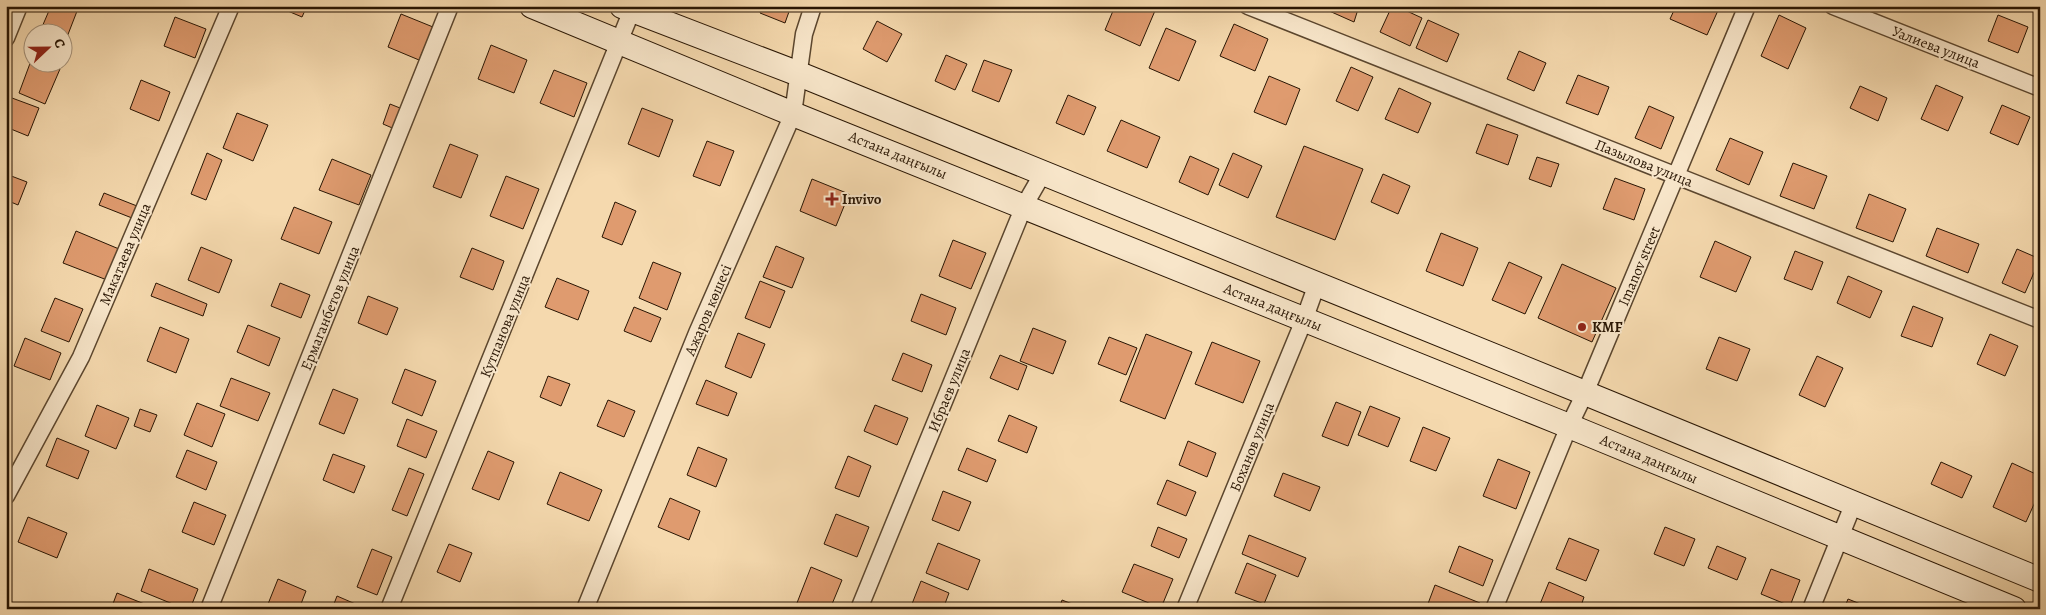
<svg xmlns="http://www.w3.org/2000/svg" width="2046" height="615" font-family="Alegreya,serif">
<rect width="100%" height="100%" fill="#f5d9ae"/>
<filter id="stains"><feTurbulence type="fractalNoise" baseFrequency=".004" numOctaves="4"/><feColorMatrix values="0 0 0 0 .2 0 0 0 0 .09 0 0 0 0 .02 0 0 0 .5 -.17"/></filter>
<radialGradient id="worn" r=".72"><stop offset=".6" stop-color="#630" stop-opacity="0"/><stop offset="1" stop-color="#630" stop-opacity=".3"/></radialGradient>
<path fill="#df9b6f" stroke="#281503" d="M51 6H79L67 37 62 36V32H55L42 27Z
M276 6H307L302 17Z
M763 6H791L785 23 760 13Z
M1115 6H1157L1140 46 1105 30Z
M1318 6H1359L1354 22Z
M1392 6H1396L1422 18 1410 46 1380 32Z
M1676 6H1720L1707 35 1670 19Z
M401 14 433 27 419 60 388 47Z
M1779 15 1806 28 1788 69 1761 56Z
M1998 15 2028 27 2018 53 1988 41Z
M175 17 206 29 195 58 164 46Z
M1428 20 1459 34 1447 62 1416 48Z
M877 21 902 34 887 62 863 49Z
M1234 24 1268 39 1255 71 1220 56Z
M1166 28 1196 41 1179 81 1149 68Z
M491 45 527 60 514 93 478 79Z
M1519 51 1546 63 1534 91 1507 79Z
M946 55 967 64 955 90 935 81Z
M32 58V62H44L60 69 45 104 19 93Z
M984 60 1012 70 999 102 972 91Z
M1351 67 1373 77 1358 111 1336 101Z
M554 70 587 83 574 117 540 103Z
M1578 75 1609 87 1598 115 1566 103Z
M1269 76 1300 89 1286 125 1254 112Z
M141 80 170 92 159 121 130 109Z
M1936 85 1963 97 1948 131 1921 119Z
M1860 86 1887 98 1878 121 1850 108Z
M1399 88 1431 103 1418 133 1385 119Z
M1068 95 1096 107 1084 135 1056 123Z
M12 98 39 108 28 136 6 127V113Z
M390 104 405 110 397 130 383 124Z
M2002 105 2030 117 2018 145 1990 133Z
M1649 106 1674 117 1661 149 1635 138Z
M642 108 673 120 659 157 628 144Z
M237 113 268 125 253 161 223 148Z
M1121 120 1160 137 1147 168 1107 151Z
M1487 124 1518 135 1508 165 1476 153Z
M1730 138 1763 152 1749 185 1716 170Z
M707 141 734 151 720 186 693 176Z
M450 144 478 155 461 198 433 187Z
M1304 146 1363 169 1335 240 1276 217Z
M207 153 222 160 206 200 191 194Z
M1233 153 1262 166 1248 198 1219 185Z
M1190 156 1219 169 1208 195 1179 182Z
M1537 157 1559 164 1551 187 1529 179Z
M332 159 371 175 359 205 319 190Z
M1793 163 1827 176 1814 209 1780 196Z
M6 174 27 182 18 205 6 200Z
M1383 174 1410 186 1398 214 1371 202Z
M506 176 539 189 523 229 490 216Z
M1615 178 1645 189 1634 220 1603 209Z
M812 179 849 194 836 226 800 211Z
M104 193 137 206 132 218 99 205Z
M1869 194 1906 209 1893 242 1856 228Z
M615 202 636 211 622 245 602 237Z
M294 207 332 222 319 254 281 239Z
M1937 228 1979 244 1968 273 1926 256Z
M76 231 119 249 107 280 63 263Z
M1441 233 1478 248 1463 286 1426 271Z
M953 240 986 253 971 289 939 276Z
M1715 241 1751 257 1736 292 1700 277Z
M776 246 804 258 792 288 763 277Z
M201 247 232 260 219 293 188 280Z
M472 248 504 261 493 290 460 277Z
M2017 249 2040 259 2025 293 2002 283Z
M1795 251 1823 262 1812 290 1784 279Z
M653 262 681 273 667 310 639 298Z
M1509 262 1542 277 1525 314 1492 300Z
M1562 264 1616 288 1592 342 1538 318Z
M1848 276 1882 291 1870 318 1837 303Z
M557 278 589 291 578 320 545 307Z
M760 281 785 291 770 328 745 318Z
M156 283 207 304 203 316 151 296Z
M280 283 310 295 301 318 271 306Z
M921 294 956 308 946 335 911 321Z
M368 296 398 308 387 335 358 323Z
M55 298 83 309 69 342 41 331Z
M1913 306 1943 318 1932 347 1901 336Z
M634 307 661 318 651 342 624 331Z
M248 325 280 338 269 366 237 352Z
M160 327 189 339 176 373 147 361Z
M1033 328 1066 341 1053 374 1020 361Z
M738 333 765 344 751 378 725 367Z
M1146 334 1192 352 1165 419 1120 401Z
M1990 334 2018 346 2005 376 1977 364Z
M1109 337 1137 348 1126 375 1098 364Z
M1719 337 1750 349 1737 381 1706 369Z
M25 338 61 353 50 380 14 366Z
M1212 342 1260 361 1243 403 1195 384Z
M903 353 932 365 922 392 892 380Z
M1000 355 1027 366 1018 390 990 378Z
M1817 356 1843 368 1825 407 1799 395Z
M405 369 436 381 422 416 392 403Z
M548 376 570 384 561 406 540 397Z
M231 378 270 393 258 421 220 406Z
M706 380 737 393 728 416 696 404Z
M333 389 358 399 344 434 319 424Z
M608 400 635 411 624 437 597 426Z
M1336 402 1361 412 1348 446 1322 436Z
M197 403 225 414 212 447 184 435Z
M97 405 129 418 116 449 85 436Z
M875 405 908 418 897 445 864 431Z
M1370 406 1400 418 1388 447 1358 435Z
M140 409 157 415 150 432 134 426Z
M1009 415 1037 427 1027 453 998 441Z
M407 419 437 431 426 458 397 446Z
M1423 427 1450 438 1436 471 1410 461Z
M57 438 89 451 78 479 46 466Z
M1188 441 1216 453 1207 477 1179 465Z
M698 447 727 459 716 487 687 475Z
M967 448 996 460 987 482 958 470Z
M187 450 217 462 206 490 176 477Z
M488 451 514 462 499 500 472 489Z
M333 454 365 466 354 493 323 480Z
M848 456 871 466 859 497 835 488Z
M1498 459 1530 472 1516 509 1483 496Z
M1941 462 1972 476 1962 498 1931 484Z
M2012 463 2040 476V491L2026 522 1993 507Z
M409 468 424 474 407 516 392 510Z
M560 472 602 490 589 521 547 504Z
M1283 473 1320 487 1310 511 1274 496Z
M1167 480 1196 492 1186 516 1157 504Z
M943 491 971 502 959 531 932 520Z
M670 498 700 511 689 540 658 527Z
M194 502 226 515 214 545 182 532Z
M836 514 869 527 857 557 824 544Z
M28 517 67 533 57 558 18 542Z
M1158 527 1187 539 1179 558 1151 546Z
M1665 527 1695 539 1684 566 1654 554Z
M1249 535 1306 558 1298 577 1242 554Z
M1569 538 1599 550 1586 581 1556 569Z
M938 543 980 560 968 590 926 573Z
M449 544 472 553 460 582 437 572Z
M1459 546 1493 560 1483 586 1449 572Z
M1717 546 1746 558 1737 580 1708 568Z
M372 549 392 557 377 595 357 587Z
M1247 563 1276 575 1264 604 1235 593Z
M1134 564 1173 579 1161 608 1122 592Z
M811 567 842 580 830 609 795 608Z
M149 569 198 589 190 609H185L141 591Z
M1771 569 1800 580 1790 606 1761 594Z
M278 579 306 591 299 609H279L268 604Z
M921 581 949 593 943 609H910Z
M1549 582 1584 597 1580 609H1538Z
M1435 585 1480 603 1477 609H1426Z
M117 593 157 609H111Z
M337 596 367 609H332Z
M1848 599 1873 609H1844Z
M1062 600 1085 609H1059Z"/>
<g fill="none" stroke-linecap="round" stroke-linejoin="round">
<defs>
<path id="street" d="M1248 6 2040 320
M1833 6 2040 88
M6 38 19 6
M6 496 81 357 231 6
M209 609 450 6
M389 609 632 10
M585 609 697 333 793 114 804 34 813 6
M859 609 1024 206 1043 173
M1185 609 1304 320 1317 284
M1494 609 1569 426 1585 393 1747 6
M1811 609 1853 505"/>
<path id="secondary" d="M532 6 793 114 1569 426 2014 609
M622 6 799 74 1585 393 2040 580"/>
</defs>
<use href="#street" stroke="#5b462e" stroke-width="19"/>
<use href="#secondary" stroke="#281503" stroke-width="26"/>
<use href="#street" stroke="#f8e6ca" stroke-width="16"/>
<use href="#secondary" stroke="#f8e6ca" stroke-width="24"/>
</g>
<g fill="#8f2418" stroke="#f8e6ca" stroke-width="2">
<path d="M829.5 191.5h5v5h5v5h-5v5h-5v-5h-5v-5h5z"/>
<circle cx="1582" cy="327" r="5"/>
</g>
<g text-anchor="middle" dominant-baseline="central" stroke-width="4" stroke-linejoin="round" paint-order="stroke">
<g font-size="15" fill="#281503" stroke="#f8e6ca">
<text transform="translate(1936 47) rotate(21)">Уалиева улица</text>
<text transform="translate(898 155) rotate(22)">Астана даңғылы</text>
<text transform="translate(1644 163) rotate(22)">Пазылова улица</text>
<text transform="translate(125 254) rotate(-67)">Макатаева улица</text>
<text transform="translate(1639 266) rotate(-67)">Imanov street</text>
<text transform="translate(1273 307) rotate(22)">Астана даңғылы</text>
<text transform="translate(330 308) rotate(-68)">Ермаганбетов улица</text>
<text transform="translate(708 310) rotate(-67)">Ажаров көшесі</text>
<text transform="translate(505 326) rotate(-68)">Кутпанова улица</text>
<text transform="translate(949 390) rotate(-68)">Ибраев улица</text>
<text transform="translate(1252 447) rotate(-68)">Боханов улица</text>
<text transform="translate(1649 459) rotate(23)">Астана даңғылы</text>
</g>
<g font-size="15" font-weight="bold" fill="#281503" stroke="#f8e6ca" text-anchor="start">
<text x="842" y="199">Invivo</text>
<text x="1592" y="327">KMF</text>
</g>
</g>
<rect width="2046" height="615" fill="none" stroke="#f5d9ae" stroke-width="25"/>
<rect x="8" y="8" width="2031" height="600" fill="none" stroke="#281503" stroke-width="2.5"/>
<rect x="12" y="12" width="2021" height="590" fill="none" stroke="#281503"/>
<g transform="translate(48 48) rotate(68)"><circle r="24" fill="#f8e6ca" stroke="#a5927a"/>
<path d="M0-4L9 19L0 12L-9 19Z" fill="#8f2418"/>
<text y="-8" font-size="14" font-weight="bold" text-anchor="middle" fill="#281503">С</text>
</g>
<rect width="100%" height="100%" filter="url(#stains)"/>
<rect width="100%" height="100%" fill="url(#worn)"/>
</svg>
